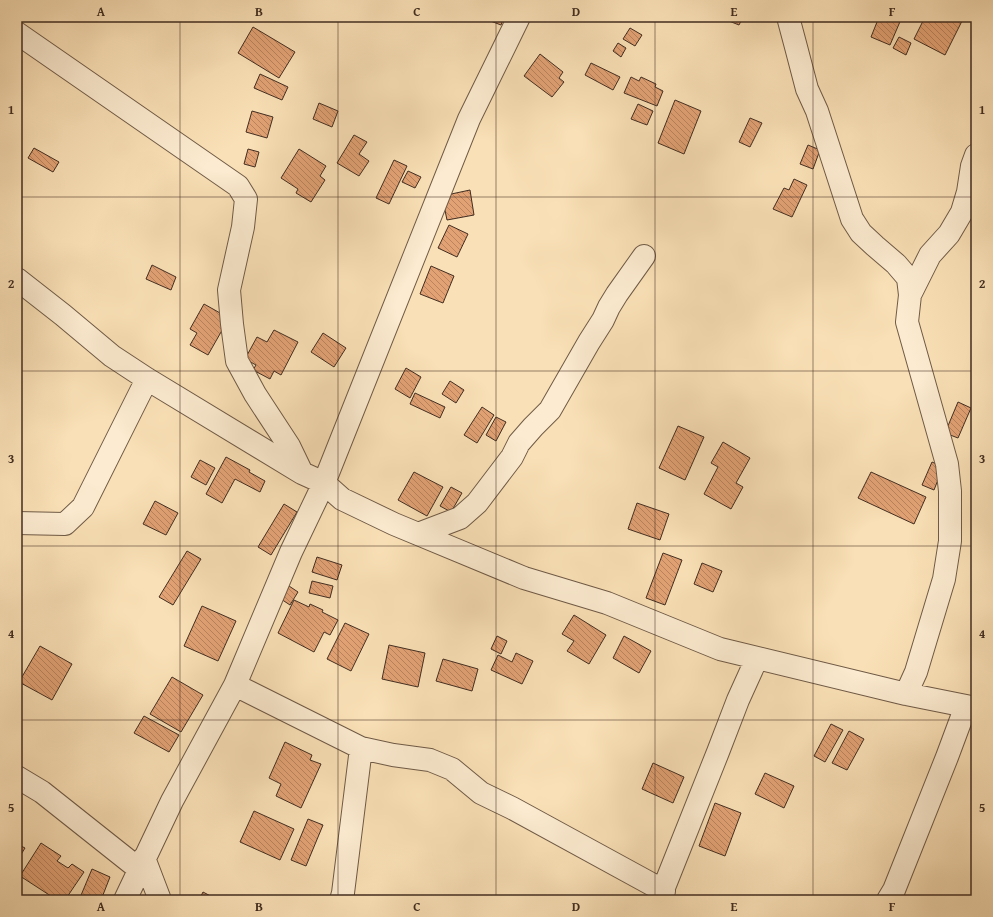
<svg xmlns="http://www.w3.org/2000/svg" width="993" height="917" font-family="'Gentium Book Plus',serif">
<defs>
<pattern id="building-back-hatch" width="6" height="6" patternUnits="userSpaceOnUse"><rect width="6" height="6" fill="#e2a274"/><path d="M-1 5l2 2M0 0l6 6M5-1l2 2" fill="none" stroke="#b9845f"/></pattern>
</defs>
<rect width="100%" height="100%" fill="#fae0b6"/>
<filter id="stains"><feTurbulence type="fractalNoise" baseFrequency=".005" numOctaves="4"/><feColorMatrix values="0 0 0 0 .2 0 0 0 0 .09 0 0 0 0 .02 0 0 0 .5 -.17"/></filter>
<radialGradient id="worn" r=".72"><stop offset=".6" stop-color="#630" stop-opacity="0"/><stop offset="1" stop-color="#630" stop-opacity=".3"/></radialGradient>
<path fill="url(#building-back-hatch)" stroke="#412d21" d="M480 17H504L501 25Z
M719 17H743L739 25Z
M879 17H902L890 45 871 37Z
M925 17H954L962 21 945 55 914 39Z
M253 27 295 52 279 78 238 53Z
M630 28 642 35 635 46 623 39Z
M899 37 911 43 906 55 893 48Z
M618 43 626 48 621 57 613 51Z
M540 54 563 72 559 78 564 82 552 97 524 76Z
M591 63 620 77 613 90 585 75Z
M260 74 288 87 282 100 254 88Z
M631 77 639 81 641 77 656 84 655 87 663 91 657 106 624 93Z
M675 100 701 111 684 154 658 143Z
M319 103 338 111 332 127 313 119Z
M638 104 653 111 647 125 631 119Z
M252 111 273 117 267 138 246 132Z
M750 118 762 123 750 147 739 142Z
M354 135 367 142 359 154 369 161 359 176 337 163Z
M808 145 820 150 813 169 800 164Z
M34 148 59 162 53 172 28 158Z
M248 149 259 152 255 167 244 164Z
M299 149 326 166 320 176 325 180 311 202 296 193 298 189 281 178Z
M394 160 407 166 389 204 376 198Z
M408 171 421 177 415 188 402 182Z
M794 179 807 185 792 217 773 209 784 188 789 190Z
M470 190 474 215 447 220 442 196Z
M449 225 468 234 457 257 438 248Z
M152 265 176 277 171 290 146 279Z
M431 266 454 276 443 303 420 294Z
M204 304 229 318 208 355 190 345 197 333 190 329Z
M274 330 298 342 281 375 274 371 270 379 253 370 256 365 245 359 257 337 267 342Z
M323 333 346 348 334 367 311 352Z
M406 368 421 377 410 398 395 389Z
M450 381 464 390 456 403 442 394Z
M415 393 445 407 440 418 410 404Z
M958 402 971 408 958 438 945 433Z
M482 407 494 415 477 443 464 435Z
M496 417 506 422 496 441 486 435Z
M678 426 704 437 685 480 659 468Z
M723 442 750 458 736 483 743 487 731 509 704 494 718 467 711 463Z
M226 457 250 470 249 472 265 481 260 492 235 479 222 503 206 494Z
M200 460 215 468 206 485 191 477Z
M932 462 943 467 934 490 922 485Z
M414 472 443 487 427 516 398 500Z
M871 472 926 497 914 524 858 498Z
M451 487 462 493 451 512 440 506Z
M155 501 178 513 166 535 143 524Z
M637 503 669 514 660 540 628 529Z
M284 504 297 512 271 555 258 547Z
M187 551 201 559 173 605 159 597Z
M663 553 682 560 665 605 646 598Z
M317 557 342 565 337 580 312 572Z
M702 563 722 571 713 592 694 584Z
M312 581 333 586 330 598 309 593Z
M289 586 298 592 290 605 281 599Z
M294 600 309 607 310 604 323 610 322 612 338 620 330 635 324 632 314 652 278 633Z
M202 606 236 621 218 661 184 646Z
M574 615 606 635 589 664 567 651 574 641 562 634Z
M345 623 369 634 351 671 327 659Z
M497 636 507 641 501 654 491 649Z
M624 636 651 651 639 673 613 658Z
M389 645 425 653 418 687 382 679Z
M40 646 72 664 52 700 19 682Z
M516 653 533 661 522 684 491 670 498 655 512 662Z
M443 659 478 669 472 691 436 681Z
M172 677 203 695 181 732 150 714Z
M144 716 179 735 169 752 134 733Z
M831 724 843 730 825 762 814 756Z
M849 731 864 739 847 770 832 763Z
M285 742 312 755 310 760 321 764 301 808 276 796 281 784 269 778Z
M653 763 684 777 673 803 642 789Z
M765 773 794 786 784 808 755 794Z
M715 803 741 813 725 856 699 846Z
M254 811 294 829 280 860 240 842Z
M308 819 323 825 306 866 291 860Z
M41 843 61 856 57 861 68 868 72 864 84 872 65 900H57L20 876Z
M17 844 25 848 17 861Z
M92 869 110 877 101 900H79Z
M203 892 218 900H199Z"/>
<g fill="none" stroke-linecap="round" stroke-linejoin="round">
<defs>
<path id="minor" d="M788 17 796 47 807 89 817 111 852 219 861 233 875 246 896 264 908 278 910 295
M17 33 238 186 246 199 243 227 229 290 232 324 237 361 255 394 289 446 302 473
M17 279 63 315 112 356 147 379 302 473 324 483 342 499 394 524 524 578 607 603 720 649 906 694 976 708
M17 523 65 524 83 507 147 379
M418 534 460 518 477 503 512 457 519 443 533 427 550 410 589 342 603 320 609 307 617 294 644 256
M235 685 361 748 393 755 430 760 452 769 481 793 512 808 664 891
M906 694 916 672 944 579 950 541V491L947 464 907 322 910 295 930 255 949 234 962 212 968 192 972 166 976 155
M17 777 42 792 139 869
M144 858 160 900
M125 900 172 801 235 685 291 552 324 483 469 119 519 17
M341 900 343 893 361 748
M659 900 718 752 738 700 757 658
M888 900 894 890 947 757 966 706"/>
</defs>
<use href="#minor" stroke="#6f5a46" stroke-width="24"/>
<use href="#minor" stroke="#fcebd0" stroke-width="22"/>
</g>
<path fill="none" stroke="#412d21" stroke-width="1" stroke-opacity="0.55" d="M180 17V900M338 17V900M496 17V900M655 17V900M813 17V900M17 197H976M17 371H976M17 546H976M17 720H976"/>
<rect width="993" height="917" fill="none" stroke="#fae0b6" stroke-width="44"/>
<rect x="22" y="22" width="949" height="873" fill="none" stroke="#412d21" stroke-width="1.5"/>
<g font-size="13" text-anchor="middle" font-weight="bold" fill="#412d21">
<text x="101" y="16">A</text>
<text x="259" y="16">B</text>
<text x="417" y="16">C</text>
<text x="576" y="16">D</text>
<text x="734" y="16">E</text>
<text x="892" y="16">F</text>
<text x="11" y="114">1</text>
<text x="982" y="114">1</text>
<text x="11" y="288">2</text>
<text x="982" y="288">2</text>
<text x="11" y="463">3</text>
<text x="982" y="463">3</text>
<text x="11" y="638">4</text>
<text x="982" y="638">4</text>
<text x="11" y="812">5</text>
<text x="982" y="812">5</text>
<text x="101" y="911">A</text>
<text x="259" y="911">B</text>
<text x="417" y="911">C</text>
<text x="576" y="911">D</text>
<text x="734" y="911">E</text>
<text x="892" y="911">F</text>
</g>
<rect width="100%" height="100%" filter="url(#stains)"/>
<rect width="100%" height="100%" fill="url(#worn)"/>
</svg>
